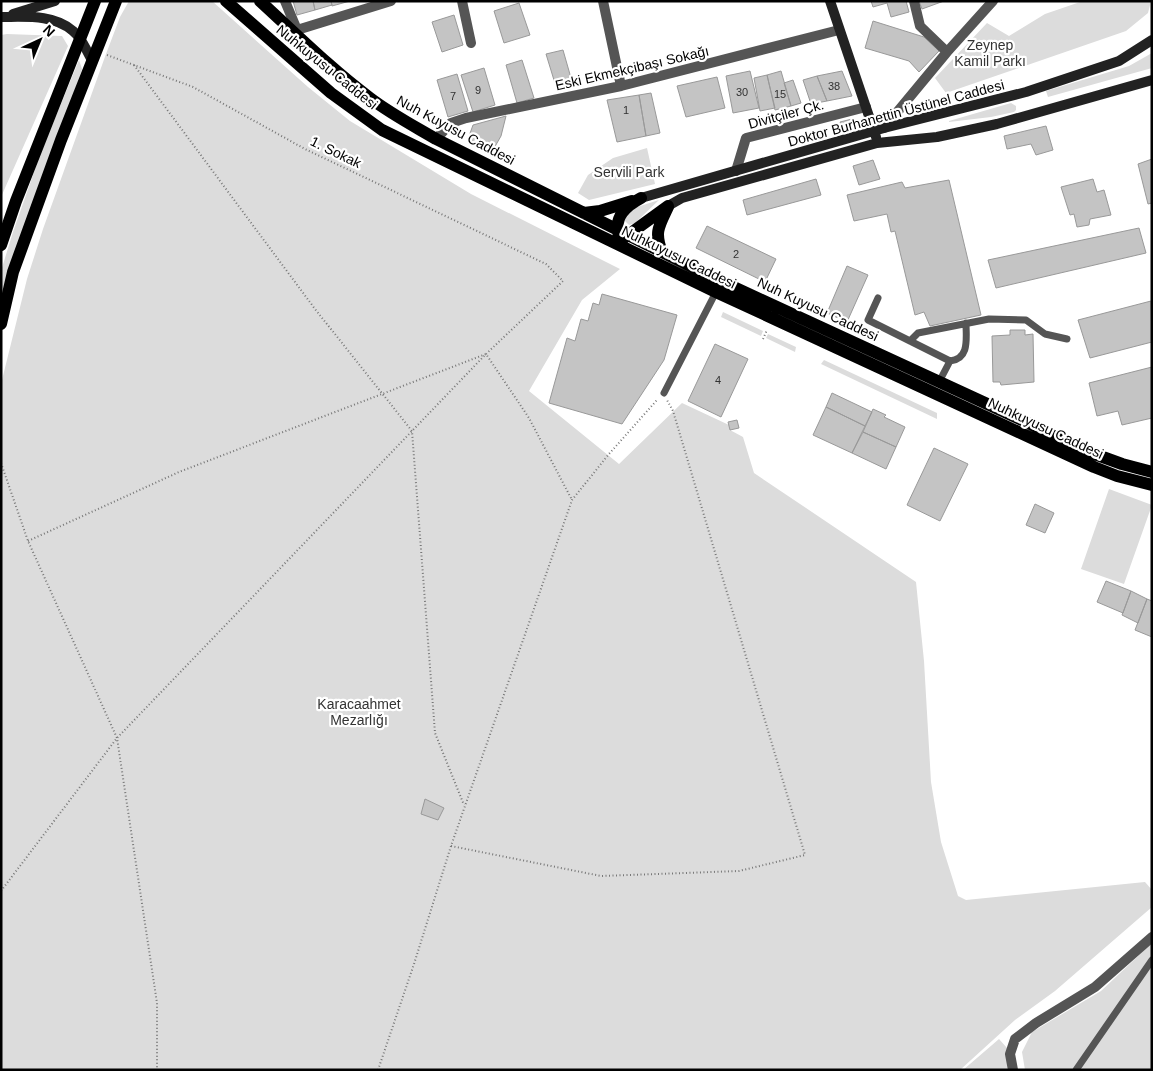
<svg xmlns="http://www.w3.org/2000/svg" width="1153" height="1071" font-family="Arial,sans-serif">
<rect width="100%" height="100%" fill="#fff"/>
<path fill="#dcdcdc" d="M129 1H212L308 87 350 121 471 194 620 269 582 300 529 391 619 464 682 403 729 425 730 430 743 437 754 473 916 582 924 661 931 782 941 842 958 896 966 900 1145 882 1152 890V907L1055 991 1015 1020 960 1070H1V384L27 279 43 229 106 54 120 17Z
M1083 1H1151L1148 13 1126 31 946 93 935 78 987 23 1009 36 1045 14Z
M7 34 62 36 68 46 1 197V35Z
M1152 53V68L1048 97 1046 91 1129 66Z
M79 60 82 69 79 78 1 302V271L13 232 40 155Z
M1011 103 1016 106V110L1014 112 991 117 949 122V121Z
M647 148 655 184 589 200 578 193 588 175 613 158Z
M659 200 635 223 629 225 625 221V216L637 207Z
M723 312 763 331 761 336 721 317Z
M768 334 796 347 795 352 766 338Z
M824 360 937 413V419L821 364Z
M1109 489 1152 505 1124 584 1081 569Z
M1152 943V1070H1025L1022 1052 1032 1032 1101 991Z
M999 1039 1007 1048 1011 1070H963Z"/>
<path fill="#c4c4c4" stroke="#999" d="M293 1H313L315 10 297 15Z
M313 1H331L332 5 315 10Z
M331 1H350L332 6Z
M871 1H906L909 12 891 17 887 3 873 7Z
M919 1H944L922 9Z
M519 3 530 35 504 43 494 11Z
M454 15 463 45 442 52 432 22Z
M873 21 924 37 939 51 919 72 909 61 865 48Z
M563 50 573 85 557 90 546 54Z
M522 60 534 98 517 103 506 65Z
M484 68 495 105 473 112 461 75Z
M750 71 759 108 733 113 726 76Z
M781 71 791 106 775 110 767 75Z
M842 71 852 96 827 101 817 76Z
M457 74 468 111 448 117 437 80Z
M767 75 775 108 760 111 754 78Z
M817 76 827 101 811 104 803 80Z
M717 77 725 108 686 117 677 86Z
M793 80 801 103 791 106 784 83Z
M651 93 660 133 646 136 639 95Z
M639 95 646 136 617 142 607 100Z
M506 116 501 136 493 150 468 139 473 125Z
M852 119 854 126 842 129 840 122Z
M1046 126 1053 150 1036 155 1031 144 1007 149 1004 136Z
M1152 159V203L1148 204 1138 164Z
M873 160 880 179 859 185 853 166Z
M816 179 821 195 747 215 743 200Z
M1093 179 1097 192 1104 190 1111 215 1090 219 1089 225 1077 227 1074 214 1070 215 1061 187Z
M949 180 981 315 930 326 924 312 915 315 895 231 891 232 887 214 854 221 847 195 902 182 905 188Z
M707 226 776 259 765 282 696 248Z
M1139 228 1146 253 996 288 988 260Z
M847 266 868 275 847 322 827 313Z
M602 294 677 315 664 360 622 424 549 403 567 338 575 341 581 319 588 321 593 303 599 305Z
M1151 301 1152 342 1090 358 1078 320Z
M1010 330H1025V335L1033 334 1034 382 1001 385 1000 382H993L992 336 1010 335Z
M715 344 748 359 721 417 688 401Z
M1152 367V418L1122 425 1118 411 1097 416 1089 383Z
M832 393 872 412 865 426 826 407Z
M826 407 865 426 852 453 813 435Z
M873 409 886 415 884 417 905 427 896 447 863 432Z
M737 420 739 428 730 430 728 422Z
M863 432 896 447 886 469 852 453Z
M934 448 968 464 940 521 907 505Z
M1035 504 1054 513 1045 533 1026 525Z
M1106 581 1131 591 1123 613 1097 602Z
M1131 591 1147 599 1138 623 1122 615Z
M1147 599 1152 601V637L1135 630Z
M425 799 444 808 438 820 421 814Z"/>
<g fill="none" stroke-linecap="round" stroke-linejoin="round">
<path stroke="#777" stroke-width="2" stroke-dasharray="1 2.5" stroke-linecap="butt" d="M134 65 315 309 412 431 435 733 464 805
M763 339 767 330
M1 463 28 541 117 738 157 1003V1070
M28 541 179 472 486 354 529 418 572 500
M451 846 601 876 739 871 805 855 673 411 667 400
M1 891 117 738 486 354 563 281 546 264 305 149 193 87 107 55
M378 1070 414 964 451 846 572 500 609 454 657 400"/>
<path stroke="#555" stroke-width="7" d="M878 298 868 320 950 361C970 359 966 338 966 323
M910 341 918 333 989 319 1026 320 1045 334 1067 339
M939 382 950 361
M664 393 716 292
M1076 1070 1152 960"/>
<path stroke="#555" stroke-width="10" d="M285 1 297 30 295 32
M462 1 471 43
M603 1 621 86
M914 1 920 26 947 52
M297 30 391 1
M884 128 947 52 993 1
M436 139 451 123 466 118 621 86 839 30
M736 171 746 138 866 107
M1013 1070 1010 1054 1015 1039 1036 1023 1095 987 1152 937"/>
<path stroke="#222" stroke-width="10" d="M830 1 876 137
M13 14 55 1
M1 17C25 17 54 14 73 31 82 38 86 50 92 60
M641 198 884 128 1026 92 1119 61 1152 40
M668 206 682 198 877 143 937 137 997 124 1152 80"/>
<path stroke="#000" stroke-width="12" d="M226 1 331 93 382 130 716 292 1094 467 1117 476 1152 485
M260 1C296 34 331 69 370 98 391 114 414 126 436 139L712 277 1022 420 1078 448 1122 464 1152 472
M584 213 600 211 632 201
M619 236C613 217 626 206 641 198
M624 238 668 206
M1 245 16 201 95 1
M662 252C654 232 659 226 668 207
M1 324 13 272 61 140 116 1"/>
</g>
<g text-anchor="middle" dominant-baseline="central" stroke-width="4.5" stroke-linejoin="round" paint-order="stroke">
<g font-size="11" fill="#313131">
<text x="834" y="86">38</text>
<text x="478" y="90">9</text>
<text x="742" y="92">30</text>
<text x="780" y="94">15</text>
<text x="453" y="96">7</text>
<text x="626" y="110">1</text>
<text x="736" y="254">2</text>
<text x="718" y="380">4</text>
</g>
<g font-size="14" fill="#333" stroke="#fff">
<text x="990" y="45">Zeynep<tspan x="990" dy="16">Kamil Parkı</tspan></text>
<text x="629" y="172">Servili Park</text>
<text x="359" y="704">Karacaahmet<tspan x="359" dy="16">Mezarlığı</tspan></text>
</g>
<g font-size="14" fill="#000" stroke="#fff">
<text transform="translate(327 67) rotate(39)">Nuhkuyusu Caddesi</text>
<text transform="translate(632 68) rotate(-13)">Eski Ekmekçibaşı Sokağı</text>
<text transform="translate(896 113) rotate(-15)">Doktor Burhanettin Üstünel Caddesi</text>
<text transform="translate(786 114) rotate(-15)">Divitçiler Çk.</text>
<text transform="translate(456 130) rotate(28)">Nuh Kuyusu Caddesi</text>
<text transform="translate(336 152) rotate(26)">1. Sokak</text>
<text transform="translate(679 257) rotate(26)">Nuhkuyusu Caddesi</text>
<text transform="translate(818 309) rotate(25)">Nuh Kuyusu Caddesi</text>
<text transform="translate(1046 428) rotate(25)">Nuhkuyusu Caddesi</text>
</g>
</g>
<rect width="1153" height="1071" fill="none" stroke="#000000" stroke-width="5"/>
<g transform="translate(40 40) rotate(44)" stroke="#ffffff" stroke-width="4" paint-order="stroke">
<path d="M0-4L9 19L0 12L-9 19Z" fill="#000000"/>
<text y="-8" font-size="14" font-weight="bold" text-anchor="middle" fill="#000000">N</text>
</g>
</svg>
